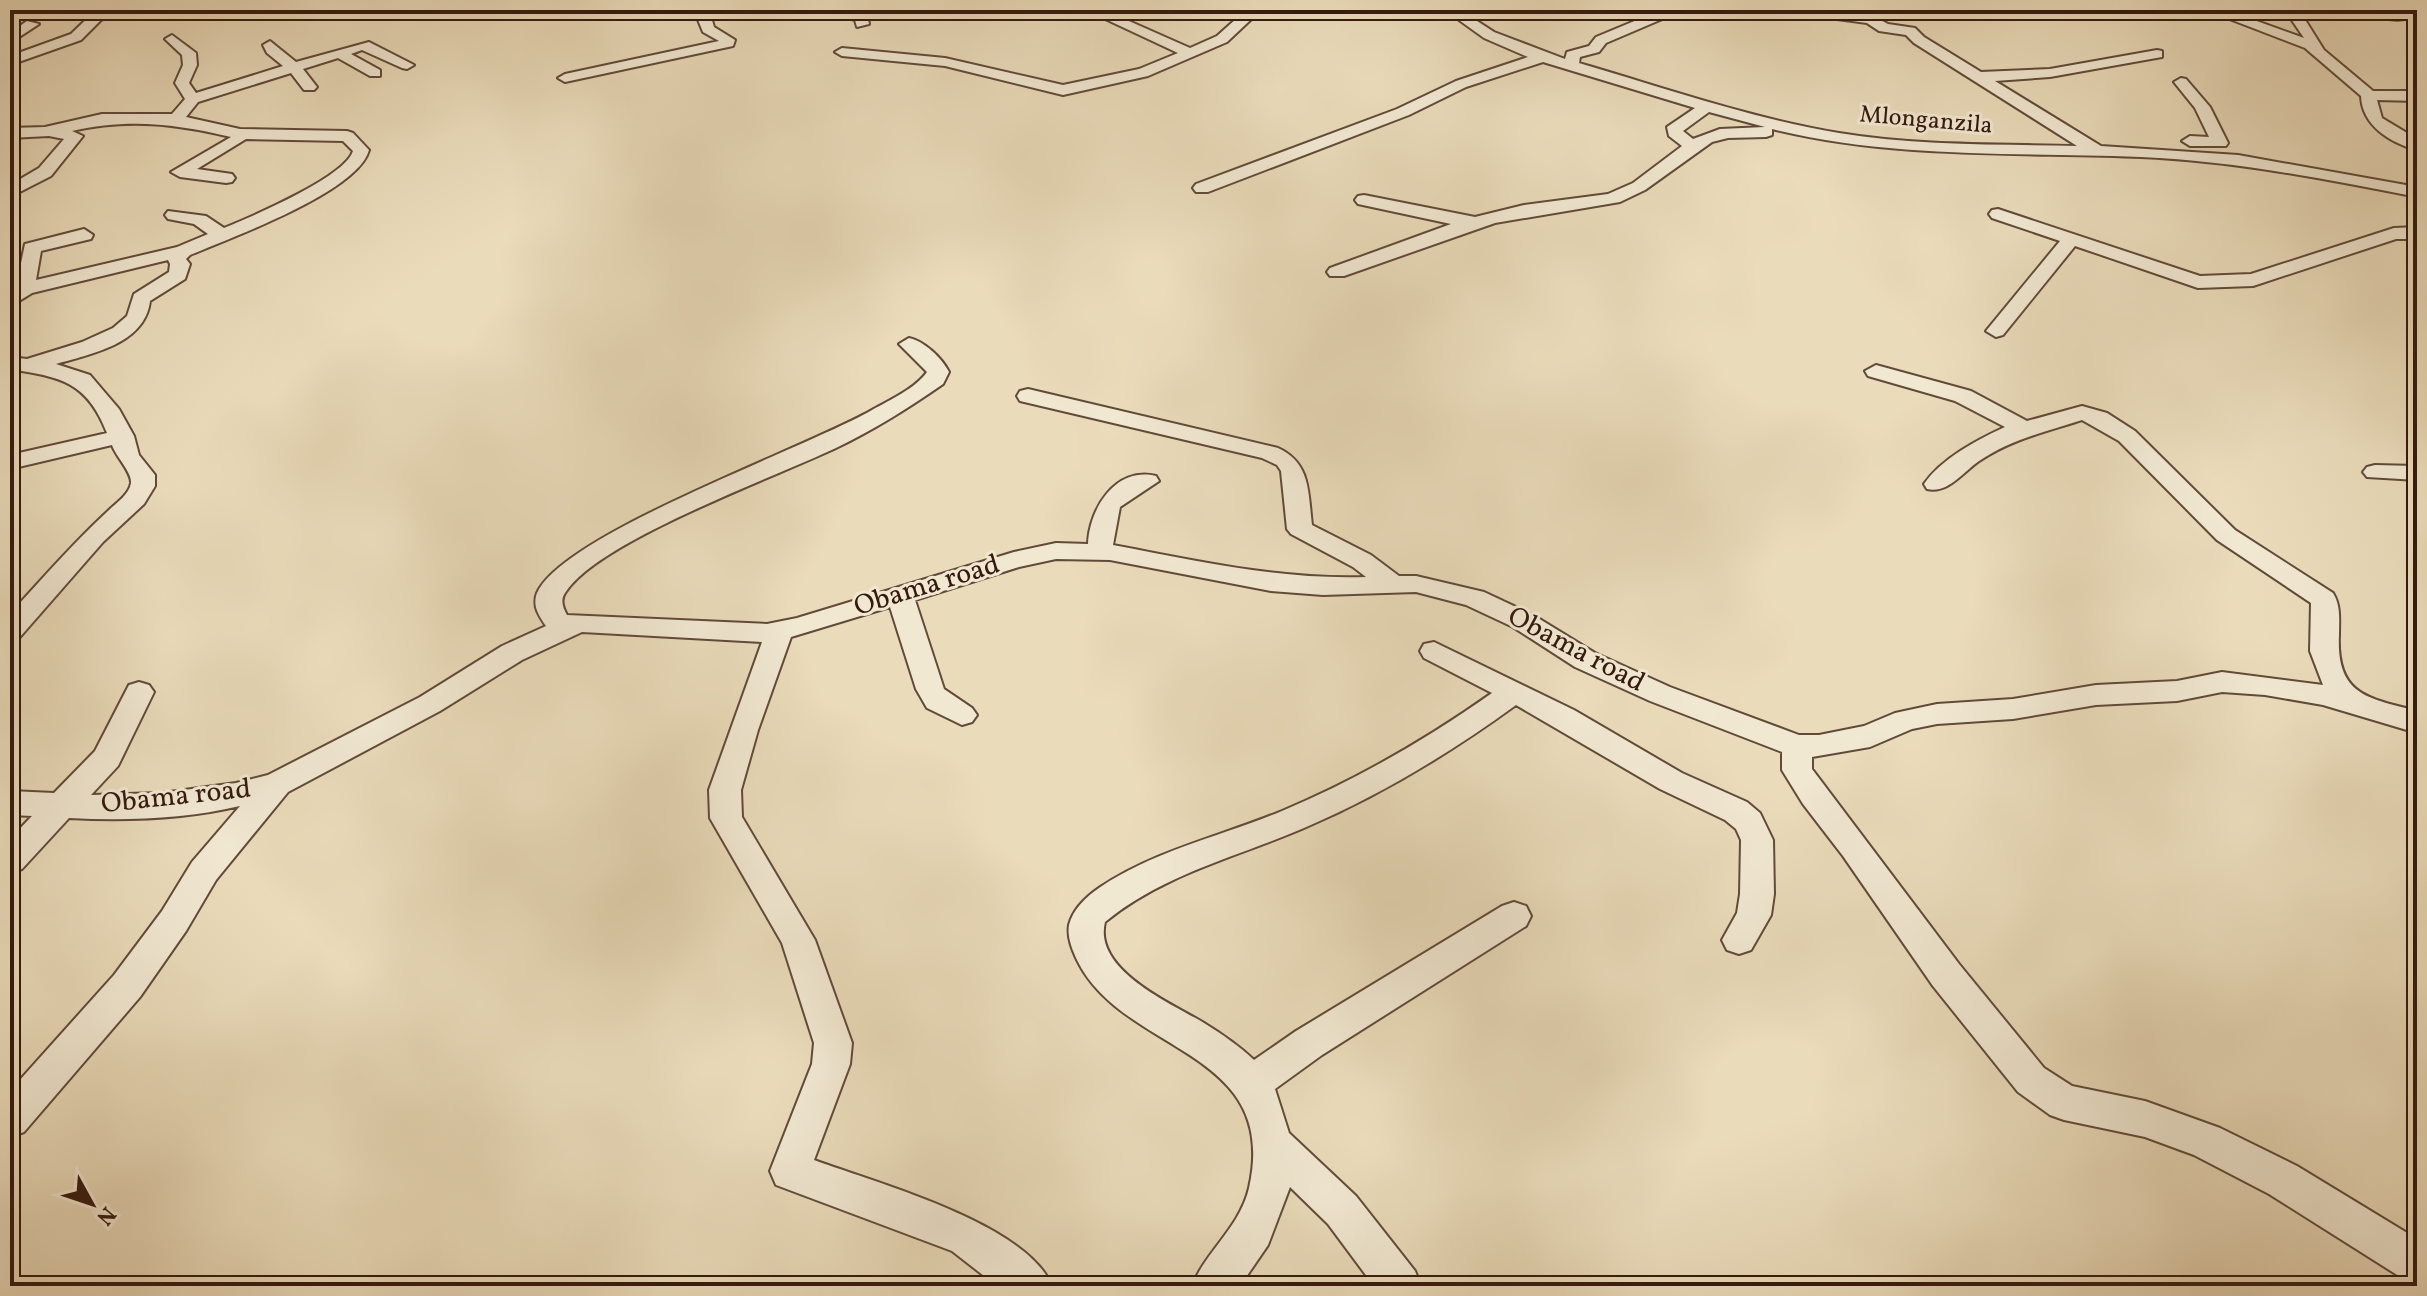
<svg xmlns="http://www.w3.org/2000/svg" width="2427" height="1296" font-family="Vollkorn,serif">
<rect width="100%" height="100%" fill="#eadbba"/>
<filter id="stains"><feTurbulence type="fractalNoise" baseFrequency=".0025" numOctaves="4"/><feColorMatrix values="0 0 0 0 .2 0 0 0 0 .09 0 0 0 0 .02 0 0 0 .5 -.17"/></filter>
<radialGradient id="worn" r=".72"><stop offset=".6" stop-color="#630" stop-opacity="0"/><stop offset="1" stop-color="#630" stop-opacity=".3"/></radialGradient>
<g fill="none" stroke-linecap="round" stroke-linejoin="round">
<defs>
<path id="minor" d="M96 10 109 12 81 40 10 65V56L71 34Z
M694 10H709L714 27 735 40 733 46 565 82 558 78 565 74 719 41 703 32Z
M824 10H847L867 15 869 24 857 27 855 20Z
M1086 10H1104L1190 48 1217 36 1246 10H1261L1227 42 1148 76 1063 95 945 66 842 56 835 52 842 48 945 58 1063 85 1139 69 1178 53Z
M1445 10H1460L1494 32 1565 59 1567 52 1589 46 1596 37 1661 10 1710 12 1712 15 1705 19 1667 17 1606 43 1599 52 1580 57 1579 63C1665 88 1750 118 1839 133 1917 146 1998 144 2077 146L1914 43 1906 35 1879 31 1867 23 1807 15 1801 10 1871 15 1888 24 1915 28 1924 37 1981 72 2050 69 2157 50 2162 51V57L2050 77 1995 81 2101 146 2238 155 2417 187V197C2325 179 2234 161 2141 157 2017 152 1893 159 1772 129V135L1766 137 1728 138 1712 142 1645 190 1620 202 1495 223 1344 276H1330L1327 272 1330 268 1451 224 1358 204 1355 200 1358 196 1364 195 1475 217 1524 205 1608 194 1633 183 1682 146 1669 136 1667 127 1695 108 1543 62 1466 87 1409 115 1208 192H1196L1193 188 1196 184 1397 109 1456 81 1528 57 1484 38ZM1709 112 1765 127 1720 129 1693 139 1683 131Z
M2206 10H2226L2304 38 2285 10H2299L2324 50 2373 91H2417V101L2377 100 2382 118 2417 139V150C2391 143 2362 126 2361 96L2305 48Z
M2356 10H2392L2413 16C2402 24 2367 17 2356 10Z
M27 21 39 24 10 43V33Z
M172 35 196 53 197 65 189 83 196 93 283 66 267 53 263 45 270 41 296 62 369 42 414 65 407 69 402 68 362 50 351 54 380 70V76H370L338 58 303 69 317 87 314 90H304L291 73 198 102 186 117 240 129 347 131 353 133 369 150C358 192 230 238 190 255L186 259 190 264 185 279 150 301C145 344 91 354 56 364L90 375 119 409 134 436 139 455 155 475V486L144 504 103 542 20 637 10 640V614C42 579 73 543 108 511 116 503 129 495 131 483 132 472 116 457 112 445L10 469V455L107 433C87 381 60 377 10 369V357L27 359 82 342 113 328 127 316 134 294 169 272 170 264 168 260 32 293 11 306 10 291 16 287 25 244 84 229 93 235 91 239 41 251 36 280 177 247 208 234 194 224 168 219 165 215 168 211 206 216 224 228C251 217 345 177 353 151L343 141 246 139 197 169 232 174 235 178 232 182 226 183 180 177 171 172 231 137C176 124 128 118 72 131L83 136 51 176 10 197V185L39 168 64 139 49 136 10 138V128L45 127 102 114H172L185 99 175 83 183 65 182 55 165 39Z
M2181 78 2186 79 2210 107 2228 143 2226 146H2190L2182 141 2190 136 2209 137 2195 108 2174 82Z
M1998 209 2200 276 2251 274 2394 228 2417 227V239H2396L2253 286 2198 288 2075 246 2003 335 1996 337 1986 331 2060 241 1992 218 1989 214 1992 210Z
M909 338C924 341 942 358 949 372L943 384C910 407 875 429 838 447 778 476 597 541 565 593 560 600 563 608 567 615L767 624 797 618 1014 552 1056 543 1088 544C1089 510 1115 466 1156 476L1159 481 1120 507 1113 545C1198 561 1280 580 1366 577L1353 567 1291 534 1287 529 1281 471 1277 465 1262 458 1020 401 1017 396 1020 391 1028 389 1278 448C1311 463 1308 493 1312 525L1371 555 1399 576H1416L1484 592 1533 615 1595 653 1670 687 1799 735H1819L1864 726 1895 713 1937 704 2013 699 2096 685 2177 681 2222 672 2323 685 2310 651 2311 603 2217 540 2119 441 2082 420C2045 432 2012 439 1979 461 1963 472 1948 494 1927 489L1924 484C1942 458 1977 440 2005 427L1955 401 1868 376 1865 371 1876 365 1971 391 2027 421 2082 406 2107 413 2135 431 2235 530 2333 593C2341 606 2339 620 2339 635 2336 696 2369 698 2417 711V733L2323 705 2265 695 2222 692 2177 701 2096 705 2013 719 1937 724 1912 729 1870 747 1812 757V769L1959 964 2044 1068 2072 1086 2145 1101 2220 1128 2297 1166 2417 1239V1284L2402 1278 2269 1194 2194 1155 2145 1137 2064 1120 2050 1115 2018 1092 1933 986 1843 856 1803 804 1782 770V752L1650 701 1575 667 1513 627 1466 605 1416 592 1323 595 1271 591 1110 560 1056 559 1019 567 915 600 944 689 972 708 977 715 972 722 962 725 927 708 916 689 890 607 791 637 758 730 741 790 742 817 815 940 852 1043 850 1064 814 1160C876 1183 1026 1223 1052 1286H997L952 1251 776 1185 770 1171 812 1064 814 1043 782 943 710 818 709 790 762 642 582 632 522 660 440 711 288 792 216 880 186 931 140 997 24 1132 10 1137V1091L114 975 162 911 192 862 240 806C185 819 126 821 69 818L22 869 10 873V839L32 816 10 815V791L54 793 95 751 129 685 139 682 149 685 154 692 118 766 91 795 162 793 236 783 268 775 420 697 502 646 546 626C539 616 532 606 537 593 563 534 806 448 872 410 890 400 916 388 927 372L899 344Z
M2375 465 2417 466V480L2367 477 2363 472 2367 467Z
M1434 642 1574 710 1682 773 1747 802 1760 813 1773 840 1774 894 1771 915 1751 950 1739 954 1727 950 1722 940 1737 913 1740 894 1741 840 1736 829 1725 820 1660 789 1516 705C1450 753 1379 796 1304 828 1237 857 1163 874 1105 922 1093 970 1171 1003 1204 1023 1222 1034 1239 1046 1254 1060L1296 1031 1502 906 1514 902 1526 906 1531 916 1526 926 1322 1055 1275 1089 1289 1133 1356 1196 1415 1271 1421 1286H1374L1328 1224 1290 1187 1268 1245 1240 1286H1192C1206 1251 1240 1227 1249 1188 1281 1047 1123 1055 1077 960 1072 949 1067 937 1069 925 1073 909 1086 897 1099 888 1153 851 1222 836 1282 811 1356 780 1427 739 1492 693L1424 658 1420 651 1424 644Z"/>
</defs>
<use href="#minor" stroke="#624a3a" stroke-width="4"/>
<use href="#minor" fill="#f1e8d2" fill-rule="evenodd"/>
</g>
<g text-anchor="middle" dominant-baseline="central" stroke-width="6" stroke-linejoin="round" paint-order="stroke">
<g font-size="24" fill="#35190f" stroke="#f1e8d2">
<text transform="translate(1926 121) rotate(5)">Mlonganzila</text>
</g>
<g font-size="28" fill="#35190f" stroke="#f1e8d2">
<text transform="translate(927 586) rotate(-17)">Obama road</text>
<text transform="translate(1576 650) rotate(28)">Obama road</text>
<text transform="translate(176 797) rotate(-6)">Obama road</text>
</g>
</g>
<rect width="2427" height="1296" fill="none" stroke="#eadbba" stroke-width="40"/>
<rect x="12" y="12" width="2403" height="1272" fill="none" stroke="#35190f" stroke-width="4"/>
<rect x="20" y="20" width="2387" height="1256" fill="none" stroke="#35190f" stroke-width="2"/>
<g transform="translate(92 1204) rotate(130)" stroke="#f1e8d2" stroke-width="6" paint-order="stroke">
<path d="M0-6L14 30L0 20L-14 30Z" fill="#35190f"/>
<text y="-12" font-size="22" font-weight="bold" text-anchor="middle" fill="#35190f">N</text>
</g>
<rect width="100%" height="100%" filter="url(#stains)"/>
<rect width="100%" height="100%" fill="url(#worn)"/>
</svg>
